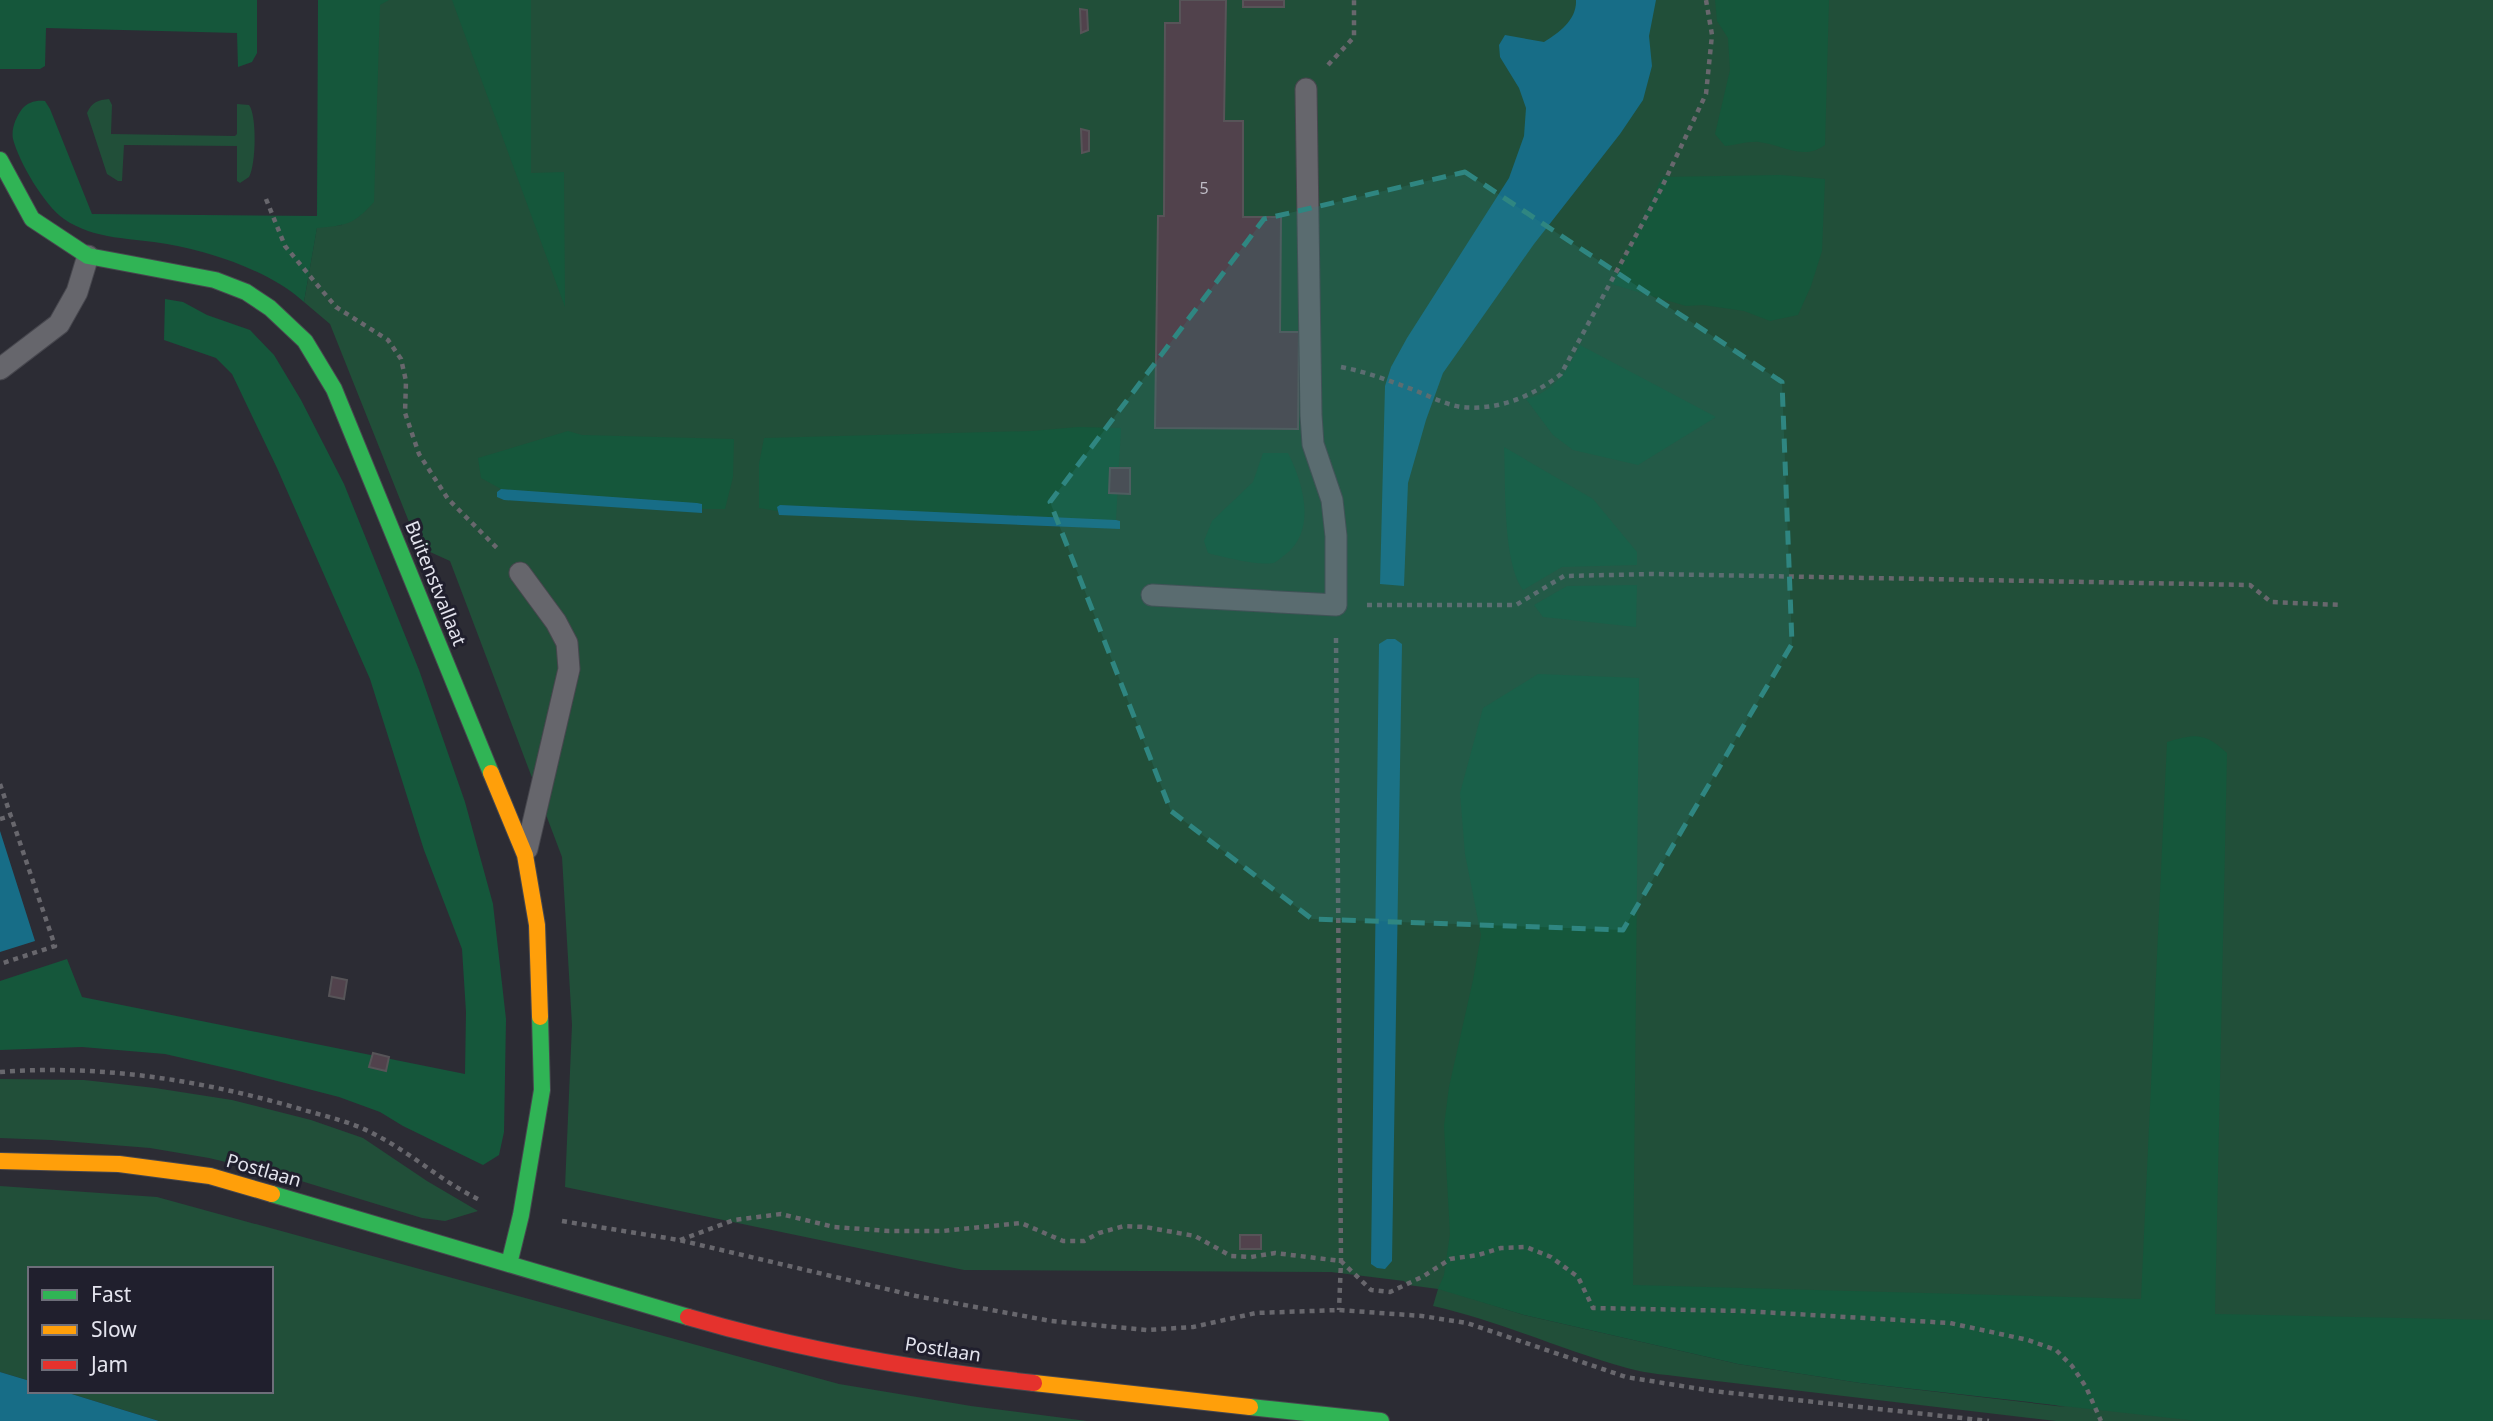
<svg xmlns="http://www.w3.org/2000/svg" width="2493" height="1421" font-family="'Noto Sans',sans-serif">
<rect width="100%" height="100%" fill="#2c2c34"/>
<path fill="#214f39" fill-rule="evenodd" d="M354 0H2493V1421H2056L1691 1378C1670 1375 1648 1374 1627 1368 1562 1350 1500 1321 1433 1306L1438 1289 1408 1285 1404 1281 1331 1272 964 1270 565 1187 572 1025 562 857 450 561 419 547 330 324 304 302 317 227 342 225ZM1438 1288 2065 1407 1860 1383 1738 1364 1524 1315Z
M109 99 112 105 111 134 235 136 237 134V104L249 105C257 115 256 165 249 177L240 183 237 181V146L124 145 122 181H118L107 174 87 113C92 102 98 100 109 99Z
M0 1079 84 1080 155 1088 232 1100 311 1120 363 1138 427 1181 478 1211 445 1221 422 1218 288 1177 209 1158 150 1148 51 1140 0 1138Z
M0 1186 157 1197 839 1384 971 1406 1087 1421H159L62 1391H271V1269H30V1381L0 1372Z"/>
<path fill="#15573b" d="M0 0H257V53L252 62 238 67 237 33 46 28 45 66 40 69H0Z
M318 0H389L380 5 374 202C353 225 348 225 317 228L304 302C270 271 212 252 167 244 133 238 94 240 64 219 44 205 19 162 13 139 11 129 16 117 22 109 28 102 36 100 45 101L50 109 92 214 317 216Z
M452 0H531V173L564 172 565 307Z
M1715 0H1829L1825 145C1803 161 1783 145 1759 142 1749 141 1736 145 1725 146L1715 134 1730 70 1728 38 1717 21Z
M1781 175 1825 179 1822 251 1811 286 1798 315 1770 321 1744 311 1703 305 1686 306 1611 284 1662 177Z
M165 299 183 302 207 315 250 330 274 355 301 400 344 484 419 670 465 802 493 904 506 1019 504 1132 499 1155 483 1165 403 1126 380 1112 339 1097 239 1071 165 1054 82 1047 0 1050V981L67 959 82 997 465 1074 466 1012 462 949 424 850 370 679 277 468 232 374 216 358 164 340Z
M1580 345 1716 417 1638 465 1573 450 1553 435 1526 399C1556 391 1567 370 1580 345Z
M1078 427 1121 428 1116 520 780 505 777 511 759 508V464L764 438 1032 431Z
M568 431 582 435 734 439 733 477 725 509H702V504L697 503 501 489 481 478 478 458Z
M1504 447 1593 499 1637 552V565L1562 567 1523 590C1502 561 1506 484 1504 447Z
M1263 453H1288C1303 483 1317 529 1286 554 1283 556 1277 562 1273 563 1260 566 1222 557 1208 553L1204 541 1212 521 1253 482Z
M1637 585 1636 627 1543 617 1534 605 1567 586Z
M1538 674 1639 678 1633 1285 2141 1299 2167 742C2195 734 2204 732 2227 753L2215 1314 2493 1320V1421H2197L1860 1383 1738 1364 1524 1315 1438 1289 1444 1275 1450 1234 1444 1126 1449 1087 1473 980 1481 935 1465 854 1460 793 1483 708Z"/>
<path fill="#176d87" d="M1576 0H1656L1649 36 1652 66 1643 100 1620 134 1534 244 1443 373 1426 420 1408 483 1404 586 1380 584 1385 386 1391 367 1407 338 1509 178 1524 136 1526 108 1519 88 1500 57 1499 45 1505 35 1544 42C1559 33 1577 20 1576 0Z
M501 489 697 503 702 504V513L504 500 497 497V492Z
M780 505 1116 520 1120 521V529L779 515 777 507Z
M1387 639H1395L1402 644 1392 1261 1385 1269 1377 1268 1371 1264 1379 644Z
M0 831 35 941 0 952Z
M0 1372 30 1381V1391H62L159 1421H0Z"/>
<path fill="#51424c" stroke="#575458" stroke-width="2" d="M1180 0H1226L1224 121H1243V217H1281L1280 332H1299L1298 429 1155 428 1158 216H1164L1165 23H1180Z
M1243 0H1284V7H1243Z
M1080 9 1087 10 1088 30 1081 33Z
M1081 129 1089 131V151L1082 153Z
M1110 468H1130V494L1109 493Z
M332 977 347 980 344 999 329 996Z
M373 1053 389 1057 386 1071 369 1067Z
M1240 1235H1261V1249H1240Z"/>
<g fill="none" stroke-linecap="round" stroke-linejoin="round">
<defs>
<path id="lane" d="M0 369 59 324 77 292 88 256
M520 573 556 622 567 643 569 669 527 849
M1152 595 1336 605V536L1332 500 1313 444 1311 415 1306 89"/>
<path id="fast" d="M0 160 32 219 88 256 215 280 246 292 270 308 305 341 334 389 491 773
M272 1194 688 1317
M509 1264 521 1215 542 1090 540 1017
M1250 1407 1381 1421"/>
<path id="slow" d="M491 773 525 855 537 925 540 1017
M0 1161 119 1164 210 1176 272 1194
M1034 1383 1250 1407"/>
<path id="jam" d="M688 1317C800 1350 917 1370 1034 1383"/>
</defs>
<use href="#lane" stroke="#47474e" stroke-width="23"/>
<use href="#fast" stroke="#47474e" stroke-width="18"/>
<use href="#slow" stroke="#47474e" stroke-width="18"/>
<use href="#jam" stroke="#47474e" stroke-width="18"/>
<path stroke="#68676d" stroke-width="4.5" stroke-dasharray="5 5" stroke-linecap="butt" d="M1328 65 1354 37V0
M266 199 285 246 319 287 336 307 388 340 401 359 406 381 405 413 419 454 448 499 498 549
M1341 367C1367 372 1390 381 1414 390 1429 396 1444 404 1461 407 1498 411 1533 396 1561 374L1660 191 1706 94 1712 35 1706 0
M1367 605H1516L1564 576 1653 574 2250 585 2271 602 2342 605
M1336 638 1341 1261 1339 1310
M0 784 55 946 0 964
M0 819 11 816
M0 1072C103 1064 206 1081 304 1110 328 1117 352 1122 374 1134 412 1153 443 1183 482 1201
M562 1221 679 1240 916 1296 1051 1321 1147 1330 1193 1327 1256 1313 1339 1310 1422 1316 1467 1323 1626 1377 1713 1391 1989 1421
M680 1240 734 1220 781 1214 834 1227 889 1231H943L1021 1223 1063 1241H1084L1099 1233 1124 1226 1145 1227 1195 1236 1231 1256 1251 1257 1275 1253 1341 1261 1371 1290 1390 1292 1424 1276 1450 1259 1478 1255 1501 1248 1526 1247 1551 1257 1578 1277 1593 1308 1743 1311 1950 1323 2028 1340 2056 1350 2072 1366 2086 1387 2101 1421"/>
<use href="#lane" stroke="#66666c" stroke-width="21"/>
<use href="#fast" stroke="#30b455" stroke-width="16"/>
<use href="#slow" stroke="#ff9f0a" stroke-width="16"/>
<use href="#jam" stroke="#e5322d" stroke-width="16"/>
</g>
<path fill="#2f8681" fill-opacity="0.2" stroke="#2f8681" stroke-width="5" stroke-dasharray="14 9" stroke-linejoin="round" d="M1465 172 1782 382 1792 644 1623 930 1312 919 1171 811 1050 502 1264 219Z"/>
<g text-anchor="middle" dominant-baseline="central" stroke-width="6" stroke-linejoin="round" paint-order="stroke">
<g font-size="16" fill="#bfbcc6">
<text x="1204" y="188">5</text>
</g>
<g font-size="19" fill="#e4e4ee" stroke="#201f2d">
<text transform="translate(436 583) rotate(68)">Buitenstvallaat</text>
<text transform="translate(264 1170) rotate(16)">Postlaan</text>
<text transform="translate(943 1349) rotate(9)">Postlaan</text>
</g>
</g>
<rect x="28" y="1267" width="245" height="126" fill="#201f2d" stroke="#6e6e7a" stroke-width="2"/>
<rect x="42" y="1290" width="35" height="10" fill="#30b455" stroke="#6e6e7a" stroke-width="2"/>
<text x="91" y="1302" font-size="21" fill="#e4e4ee">Fast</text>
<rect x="42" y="1325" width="35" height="10" fill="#ff9f0a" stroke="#6e6e7a" stroke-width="2"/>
<text x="91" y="1337" font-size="21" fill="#e4e4ee">Slow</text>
<rect x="42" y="1360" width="35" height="10" fill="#e5322d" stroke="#6e6e7a" stroke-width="2"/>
<text x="91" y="1372" font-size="21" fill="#e4e4ee">Jam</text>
</svg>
